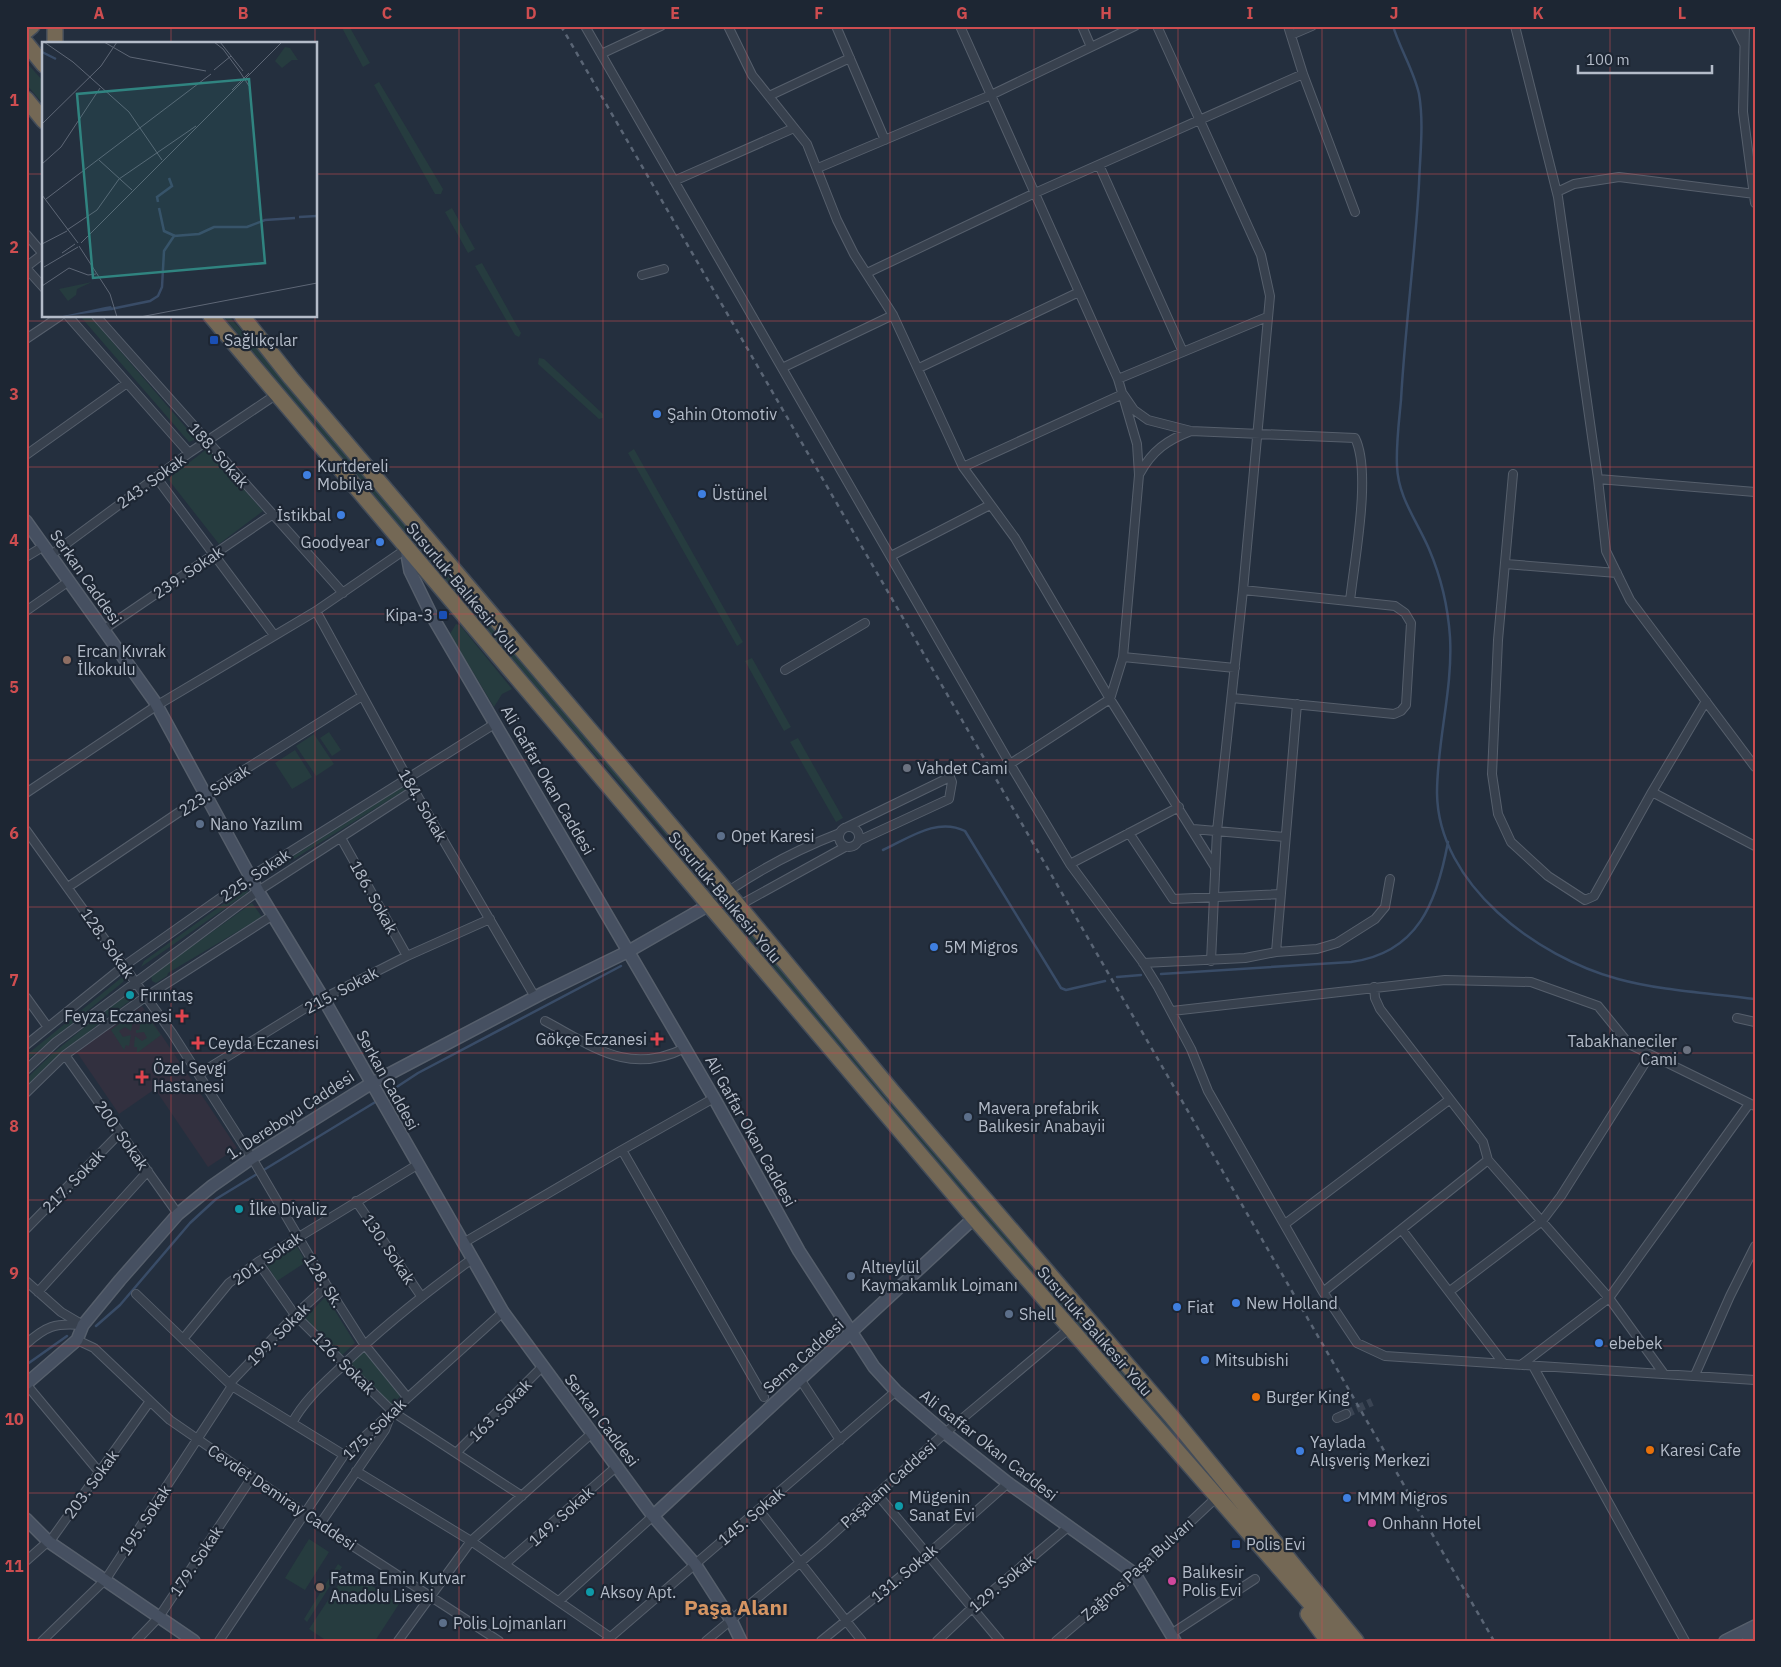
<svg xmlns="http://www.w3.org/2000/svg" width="1781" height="1667" font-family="'IBM Plex Sans',sans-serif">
<rect width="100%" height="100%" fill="#242f3e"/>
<path fill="#32303f" d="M142 1006 237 1148 208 1167 155 1089 119 1114 76 1051Z"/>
<path fill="#263c3f" d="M341 26H349L370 63 363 67Z
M26 62 44 82V105L26 84Z
M379 82 443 189 441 194H435L374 85Z
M452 208 475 249 468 253 445 212Z
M482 263 521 333 519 337 515 335 475 266Z
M80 316H90L195 438 194 440 189 442Z
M223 316H229L711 887 551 704Z
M539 358 544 359 603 414V418L599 419 538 364Z
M208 448 263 511 219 544 168 479Z
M634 449 743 642 737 646 628 453Z
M456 624 460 625 512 689 502 694 494 707 450 634Z
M752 658 791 727 784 731 745 661Z
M329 732 341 750 332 756 320 738Z
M314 734 334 764 316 776 296 746Z
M798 738 843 818 836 822 790 742Z
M295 750 312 777 292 789 275 763Z
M401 788H404L405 790 265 877 270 871Z
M244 889 248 890 247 893 141 967 144 961Z
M252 903 262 917 168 973 167 976 156 983 152 981 151 976Z
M737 917 1219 1484 1262 1537C1085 1334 909 1130 737 923Z
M121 978 124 979 123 982 26 1061V1056L29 1053Z
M127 994H130L127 997 128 999H132L109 1017 104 1011Z
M138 1010 136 1020H133L131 1031 125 1027 119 1031 123 1037 131 1035 129 1046 126 1045 124 1050 111 1030Z
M143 1010 161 1035 137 1053V1047H134L135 1036 142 1041 147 1038 144 1032 136 1033V1030H139Z
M103 1012 107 1017 65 1051 26 1087V1079L52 1054Z
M295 1243 306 1262 277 1281 265 1262Z
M324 1298H327L355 1343 342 1355 305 1318Z
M365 1350 402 1395 391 1405 350 1364Z
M309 1539 329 1552 305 1590 285 1578Z
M338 1564 342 1567 307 1622 304 1619Z
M348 1570 399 1604 375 1641H327L309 1629Z"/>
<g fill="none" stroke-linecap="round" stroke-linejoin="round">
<path stroke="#394c67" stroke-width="2.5" d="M1393 26C1400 49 1414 71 1419 94 1424 123 1420 155 1419 184 1415 256 1405 328 1401 400 1399 422 1396 444 1397 466 1398 497 1417 521 1429 549 1441 577 1448 607 1450 637 1453 689 1437 741 1437 793 1438 885 1537 957 1618 979 1662 991 1710 993 1755 999
M883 850C909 838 937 817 965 831L1061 988 1066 990 1105 981
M1161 974 1351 962C1418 953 1437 902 1448 842
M1117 977 1141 975
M383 1096 418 1073 621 966
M96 1326 120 1305 190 1223 216 1199 377 1101
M26 1365 67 1336"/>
<path stroke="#3a4453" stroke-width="8" stroke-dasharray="8 4" stroke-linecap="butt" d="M1346 1414 1372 1402"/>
<defs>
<path id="street" d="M585 26 1010 764 1070 864 1142 961 1158 987 1191 1049 1208 1091 1323 1292 1357 1343 1385 1356 1755 1380
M728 26 752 75 807 144 837 220 854 254 893 315 963 467 1015 538 1110 699 1215 867
M836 26 885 140
M960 26 1118 379 1137 444 1139 475 1123 657 1110 699 1010 764
M1082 26 1091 47
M1157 26 1261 255 1270 296 1243 590 1217 831 1211 961
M1288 26 1303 74 1355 212
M1515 26 1558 197 1598 479 1606 551 1630 600 1755 767
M1735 26 1744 44
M1745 26 1743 112 1755 203
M1291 35 1312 26
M601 54 661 26
M769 96 850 58
M1099 165 1183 352
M818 168 991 95 1135 26
M674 181 794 128
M1557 192 1574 184 1619 177 1755 194
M26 234 44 255
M26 267 44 253
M26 268 44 288
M867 273 1035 193 1303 74
M642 275 664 269
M68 316 189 453
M96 316 343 593
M26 339 60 316
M782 368 893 315
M919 368 1079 292
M1118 379 1267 317
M26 455 127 383
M963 467 1123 394 1134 410 1148 420 1191 431 1355 438C1372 472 1354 562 1350 601
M1140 473C1152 451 1167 440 1191 431
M1513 474 1498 640 1492 774 1498 814 1511 842 1548 876 1585 900 1594 896 1652 792 1706 701
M156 477 274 635
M1598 479 1755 492
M51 555 189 453 277 394
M891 556 990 505
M26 557 44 546
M1506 564 1617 573
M26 611 69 581
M316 611 414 790 535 997
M103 630 273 514
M1123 657 1235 668
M785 670 865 623
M1232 698 1394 714 1401 711 1406 705 1411 623 1405 613 1395 606 1243 590
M1652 792 1755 846
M26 793 156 706 316 611 406 549
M839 837a10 10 0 1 1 20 0a10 10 0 1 1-20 0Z
M847 827 950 777 952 782 949 799 858 841
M1193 829 1285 837
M26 830 172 1033 252 1158 327 1286 364 1344 407 1397
M1129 833 1173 899 1281 894
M341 838 407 956
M1070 864 1179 807
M68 887 206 794 362 696
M709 905C749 875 793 851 840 833
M711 905 738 906 845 847
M1276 952 1297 704
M1143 963 1245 958 1276 952 1317 949 1337 943 1375 919 1385 907 1390 879
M1374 987 1375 998 1380 1009 1483 1142 1488 1160 1609 1298 1664 1374
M26 997 47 1026
M1172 1011 1445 980 1531 982 1598 1006 1629 1044 1755 1106
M1737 1018 1755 1022
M545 1021C594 1047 629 1076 685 1048
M26 1045 124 966 250 877 496 723
M65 1055 178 1214
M26 1070 56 1042 258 891 414 790
M199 1074 312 1004 407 956 490 919
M26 1093 65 1055 141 1000 273 915
M622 1150 714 1098
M356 1201 421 1296
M1285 1224 1449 1100
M26 1229 120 1133
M1402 1230 1504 1364
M465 1242 622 1150 764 1397
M258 1262 295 1315 393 1412 522 1496
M26 1281 61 1312 83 1325
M1450 1291 1542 1221 1561 1196 1650 1055
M38 1292 148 1171
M1323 1292 1488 1160
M136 1294 232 1386 344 1455
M183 1339 229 1283 258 1262 417 1165
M77 1340 94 1348 170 1420 342 1539 499 1641
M26 1344C46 1326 55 1323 81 1325
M1521 1365 1609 1298 1749 1104
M1533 1366 1685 1641
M1695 1375 1730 1296 1755 1246
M800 1379 840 1440
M230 1383 295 1315 327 1286
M26 1384 100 1473
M1337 1418 1346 1414
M292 1423C304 1401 321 1386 339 1369 381 1328 425 1293 472 1259
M457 1452 542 1367
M356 1471 471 1541 610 1637
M877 1494 1000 1641
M759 1510 862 1641
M320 1524 385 1430 392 1412
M26 1561 53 1537 150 1401
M505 1564 616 1467
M559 1601 653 1516
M1171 1634 1255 1579
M42 1641 106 1579 232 1386
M136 1641 159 1617 252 1477
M219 1641 344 1455 503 1312
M398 1641 471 1541 591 1434
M606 1641 896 1391
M706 1641 822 1544 945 1433 1070 1328
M821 1641 927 1555 1008 1483
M937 1641 972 1608 1068 1527
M1056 1641 1135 1574 1218 1496"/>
<path id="secondary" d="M26 521 155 702 258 891 323 998 503 1312 653 1516 695 1564 731 1620 741 1641
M406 549 410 571 432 616 714 1098 799 1251 874 1367 896 1391 945 1433 1008 1483 1135 1574 1175 1641
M26 1384 77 1340 83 1325 120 1280 178 1214 212 1186 252 1158 372 1083 543 993 629 951 709 905
M653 1516 974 1218
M26 1519 49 1542 194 1641
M1725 1641 1755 1626
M1748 1641 1755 1637"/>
<path id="highway" d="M26 31 32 26
M26 43 44 65
M55 44V26
M26 99 44 121
M211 316 974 1218 1343 1641
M242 316 291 378 718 881 892 1091 1172 1417 1356 1641
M1308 1614 1328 1641"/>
</defs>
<use href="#street" stroke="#565f6c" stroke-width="10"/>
<use href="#secondary" stroke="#565f6c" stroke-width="14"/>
<use href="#highway" stroke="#434c59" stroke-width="18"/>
<use href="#street" stroke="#38414e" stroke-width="8"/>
<use href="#secondary" stroke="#465061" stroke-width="11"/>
<use href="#highway" stroke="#746855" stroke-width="15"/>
<path stroke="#5a6575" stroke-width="2.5" stroke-dasharray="5 5" stroke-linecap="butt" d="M561 26 1494 1641"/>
</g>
<path fill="none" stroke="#ce4d50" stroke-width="1" stroke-opacity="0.55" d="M171 26V44M315 26V44M459 26V1641M603 26V1641M747 26V1641M890 26V1641M1034 26V1641M1178 26V1641M1322 26V1641M1466 26V1641M1610 26V1641M26 174H44M316 174H1755M171 316V1641M315 316V1641M26 321H1755M26 467H1755M26 614H1755M26 760H1755M26 907H1755M26 1053H1755M26 1200H1755M26 1346H1755M26 1493H1755"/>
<g fill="#1a4fb4" stroke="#1d2633" stroke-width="2">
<rect x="209" y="335" width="10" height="10" rx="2.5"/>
<rect x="438" y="610" width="10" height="10" rx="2.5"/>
<rect x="1231" y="1539" width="10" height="10" rx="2.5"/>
</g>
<g fill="#3f7fe0" stroke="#1d2633" stroke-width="2">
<circle cx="657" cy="414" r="5"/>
<circle cx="307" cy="475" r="5"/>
<circle cx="702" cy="494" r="5"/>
<circle cx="341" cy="515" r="5"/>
<circle cx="380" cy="542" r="5"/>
<circle cx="934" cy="947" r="5"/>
<circle cx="1236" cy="1303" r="5"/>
<circle cx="1177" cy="1307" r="5"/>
<circle cx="1599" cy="1343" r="5"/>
<circle cx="1205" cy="1360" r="5"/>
<circle cx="1300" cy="1451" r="5"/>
<circle cx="1347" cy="1498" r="5"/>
</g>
<g fill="#8d6e63" stroke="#1d2633" stroke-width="2">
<circle cx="67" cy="660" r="5"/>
<circle cx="320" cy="1587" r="5"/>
</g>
<g fill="#6b7280" stroke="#1d2633" stroke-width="2">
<circle cx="907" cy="768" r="5"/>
<circle cx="1687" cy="1050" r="5"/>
</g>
<g fill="#5c6f8a" stroke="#1d2633" stroke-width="2">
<circle cx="200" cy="824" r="5"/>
<circle cx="721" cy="836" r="5"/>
<circle cx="968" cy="1117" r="5"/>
<circle cx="851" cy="1276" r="5"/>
<circle cx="1009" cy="1314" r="5"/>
<circle cx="443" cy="1623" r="5"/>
</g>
<g fill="#0f9aa8" stroke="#1d2633" stroke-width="2">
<circle cx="130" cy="995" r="5"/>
<circle cx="239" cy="1209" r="5"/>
<circle cx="899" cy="1506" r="5"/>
<circle cx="590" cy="1592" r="5"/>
</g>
<g fill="#e0444e" stroke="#1d2633" stroke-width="2">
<path d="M179.5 1008.5h5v5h5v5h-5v5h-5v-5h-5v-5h5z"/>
<path d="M654.5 1031.5h5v5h5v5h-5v5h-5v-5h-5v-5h5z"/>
<path d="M195.5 1035.5h5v5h5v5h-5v5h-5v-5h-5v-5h5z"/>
<path d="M139.5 1069.5h5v5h5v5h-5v5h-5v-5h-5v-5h5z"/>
</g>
<g fill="#e8710a" stroke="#1d2633" stroke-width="2">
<circle cx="1256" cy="1397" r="5"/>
<circle cx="1650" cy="1450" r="5"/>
</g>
<g fill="#d1479c" stroke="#1d2633" stroke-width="2">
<circle cx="1372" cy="1523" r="5"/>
<circle cx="1172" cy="1581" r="5"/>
</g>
<g text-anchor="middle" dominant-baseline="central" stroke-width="4.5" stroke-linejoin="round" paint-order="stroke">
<g font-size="16" fill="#b4bcc9" stroke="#1d2633" text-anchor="start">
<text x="224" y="340">Sağlıkçılar</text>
<text x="667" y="414">Şahin Otomotiv</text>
<text x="317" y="466">Kurtdereli<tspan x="317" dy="18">Mobilya</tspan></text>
<text x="712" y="494">Üstünel</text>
<text x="331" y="515" text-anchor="end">İstikbal</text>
<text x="370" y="542" text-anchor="end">Goodyear</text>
<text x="433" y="615" text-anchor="end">Kipa-3</text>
<text x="77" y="651">Ercan Kıvrak<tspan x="77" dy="18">İlkokulu</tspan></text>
<text x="917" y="768">Vahdet Cami</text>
<text x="210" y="824">Nano Yazılım</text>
<text x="731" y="836">Opet Karesi</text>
<text x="944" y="947">5M Migros</text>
<text x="140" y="995">Fırıntaş</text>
<text x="172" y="1016" text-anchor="end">Feyza Eczanesi</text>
<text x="647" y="1039" text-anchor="end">Gökçe Eczanesi</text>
<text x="1677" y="1041" text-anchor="end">Tabakhaneciler<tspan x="1677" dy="18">Cami</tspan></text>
<text x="208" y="1043">Ceyda Eczanesi</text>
<text x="153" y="1068">Özel Sevgi<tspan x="153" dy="18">Hastanesi</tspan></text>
<text x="978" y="1108">Mavera prefabrik<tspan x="978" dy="18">Balıkesir Anabayii</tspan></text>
<text x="249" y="1209">İlke Diyaliz</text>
<text x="861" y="1267">Altıeylül<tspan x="861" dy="18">Kaymakamlık Lojmanı</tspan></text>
<text x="1246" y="1303">New Holland</text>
<text x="1187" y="1307">Fiat</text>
<text x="1019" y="1314">Shell</text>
<text x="1609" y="1343">ebebek</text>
<text x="1215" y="1360">Mitsubishi</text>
<text x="1266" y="1397">Burger King</text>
<text x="1310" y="1442">Yaylada<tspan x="1310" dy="18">Alışveriş Merkezi</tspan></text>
<text x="1660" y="1450">Karesi Cafe</text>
<text x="909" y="1497">Mügenin<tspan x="909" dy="18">Sanat Evi</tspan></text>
<text x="1357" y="1498">MMM Migros</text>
<text x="1382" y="1523">Onhann Hotel</text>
<text x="1246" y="1544">Polis Evi</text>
<text x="1182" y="1572">Balıkesir<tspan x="1182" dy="18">Polis Evi</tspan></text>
<text x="330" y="1578">Fatma Emin Kutvar<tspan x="330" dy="18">Anadolu Lisesi</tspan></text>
<text x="600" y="1592">Aksoy Apt.</text>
<text x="453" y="1623">Polis Lojmanları</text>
</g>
<g font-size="16" fill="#b4bcc9" stroke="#1d2633">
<text transform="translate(219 455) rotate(48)">188. Sokak</text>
<text transform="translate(151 481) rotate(-36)">243. Sokak</text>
<text transform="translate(188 572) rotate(-34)">239. Sokak</text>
<text transform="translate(86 577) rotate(55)">Serkan Caddesi</text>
<text transform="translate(463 588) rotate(50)">Susurluk-Balıkesir Yolu</text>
<text transform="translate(548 780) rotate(60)">Ali Gaffar Okan Caddesi</text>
<text transform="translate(214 790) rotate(-33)">223. Sokak</text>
<text transform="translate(423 805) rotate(60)">184. Sokak</text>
<text transform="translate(255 875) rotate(-34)">225. Sokak</text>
<text transform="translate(374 897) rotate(61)">186. Sokak</text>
<text transform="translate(725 897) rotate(50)">Susurluk-Balıkesir Yolu</text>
<text transform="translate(108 943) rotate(55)">128. Sokak</text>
<text transform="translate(341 990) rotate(-28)">215. Sokak</text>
<text transform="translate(388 1080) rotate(61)">Serkan Caddesi</text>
<text transform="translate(290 1115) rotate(-33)">1. Dereboyu Caddesi</text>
<text transform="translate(751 1131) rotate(61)">Ali Gaffar Okan Caddesi</text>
<text transform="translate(122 1135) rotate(55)">200. Sokak</text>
<text transform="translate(73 1181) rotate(-46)">217. Sokak</text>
<text transform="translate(389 1249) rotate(56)">130. Sokak</text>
<text transform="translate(267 1258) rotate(-35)">201. Sokak</text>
<text transform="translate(324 1281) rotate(58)">128. Sk.</text>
<text transform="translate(1095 1331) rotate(49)">Susurluk-Balıkesir Yolu</text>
<text transform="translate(278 1334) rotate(-45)">199. Sokak</text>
<text transform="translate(803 1356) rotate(-42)">Sema Caddesi</text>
<text transform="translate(344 1363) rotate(45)">126. Sokak</text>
<text transform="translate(500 1410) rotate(-45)">163. Sokak</text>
<text transform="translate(602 1420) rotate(53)">Serkan Caddesi</text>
<text transform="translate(374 1429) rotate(-44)">175. Sokak</text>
<text transform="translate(989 1445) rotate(38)">Ali Gaffar Okan Caddesi</text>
<text transform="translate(91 1484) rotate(-54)">203. Sokak</text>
<text transform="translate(888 1484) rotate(-42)">Paşalanı Caddesi</text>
<text transform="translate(282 1497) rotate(34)">Cevdet Demiray Caddesi</text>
<text transform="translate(561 1516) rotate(-42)">149. Sokak</text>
<text transform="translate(751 1516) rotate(-40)">145. Sokak</text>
<text transform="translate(145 1520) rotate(-57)">195. Sokak</text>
<text transform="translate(196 1561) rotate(-56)">179. Sokak</text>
<text transform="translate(1137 1569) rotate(-42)">Zağnos Paşa Bulvarı</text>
<text transform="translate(904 1573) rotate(-40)">131. Sokak</text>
<text transform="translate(1002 1583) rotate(-40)">129. Sokak</text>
</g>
<g font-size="21" font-weight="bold" fill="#d59563" stroke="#1d2633">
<text x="736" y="1607">Paşa Alanı</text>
</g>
</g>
<g transform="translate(42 42)">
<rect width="275" height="275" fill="#242f3e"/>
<path d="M243 5 248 6 256 18H250L240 26 233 19ZM50 240 35 247 34 253 26 259 17 247Z" fill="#263c3f"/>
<path d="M69 264 71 268 16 275 63 265Z" fill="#394c67"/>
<path fill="none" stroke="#394c67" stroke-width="2.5" d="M0 10 14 17M116 160 115 155 130 144 127 136M117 166 122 189 133 194M257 175 275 174M69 267 108 259 116 254 120 245 122 209 132 194 157 192 172 185H205L223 178 253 176"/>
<path fill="none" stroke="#5e6776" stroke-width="1" d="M2 0 31 20 87 70 120 118M62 0 88 15 164 29M172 0 181 7 198 30M178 0 201 29M172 28 189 14M198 30 207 44M190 48 207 31M0 82 59 24 75 0M57 118 90 148M0 122 19 105 58 46M0 153 36 201M4 157 169 32M25 188 55 168 77 137 154 84M39 201 240 0M0 202 25 189M37 204 68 252 75 275M20 211 33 202M2 225 36 205M0 244 27 226 46 233 54 232M98 275 275 241"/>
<path fill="#308480" fill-opacity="0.15" stroke="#308480" stroke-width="2.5" d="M207 37 223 221 51 236 35 52Z"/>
<rect width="275" height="275" fill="none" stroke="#b4bcc9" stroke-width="2.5"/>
</g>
<rect width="1781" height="1667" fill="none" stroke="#1d2633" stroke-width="55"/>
<path d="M1578 65v8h134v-8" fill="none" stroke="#b4bcc9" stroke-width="2.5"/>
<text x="1586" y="65" font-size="15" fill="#b4bcc9" stroke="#1d2633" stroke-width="4" paint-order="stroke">100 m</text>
<rect x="28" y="28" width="1726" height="1612" fill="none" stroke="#ce4d50" stroke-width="2"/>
<g font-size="16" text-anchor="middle" font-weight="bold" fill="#ce4d50">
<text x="99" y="19">A</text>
<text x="243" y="19">B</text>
<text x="387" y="19">C</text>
<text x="531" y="19">D</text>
<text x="675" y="19">E</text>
<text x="819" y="19">F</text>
<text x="962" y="19">G</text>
<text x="1106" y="19">H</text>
<text x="1250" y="19">I</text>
<text x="1394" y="19">J</text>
<text x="1538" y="19">K</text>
<text x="1682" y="19">L</text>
<text x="14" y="106">1</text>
<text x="14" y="253">2</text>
<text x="14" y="400">3</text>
<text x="14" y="546">4</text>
<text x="14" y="693">5</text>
<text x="14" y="839">6</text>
<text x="14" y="986">7</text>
<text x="14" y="1132">8</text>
<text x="14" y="1279">9</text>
<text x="14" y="1425">10</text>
<text x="14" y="1572">11</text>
</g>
</svg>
